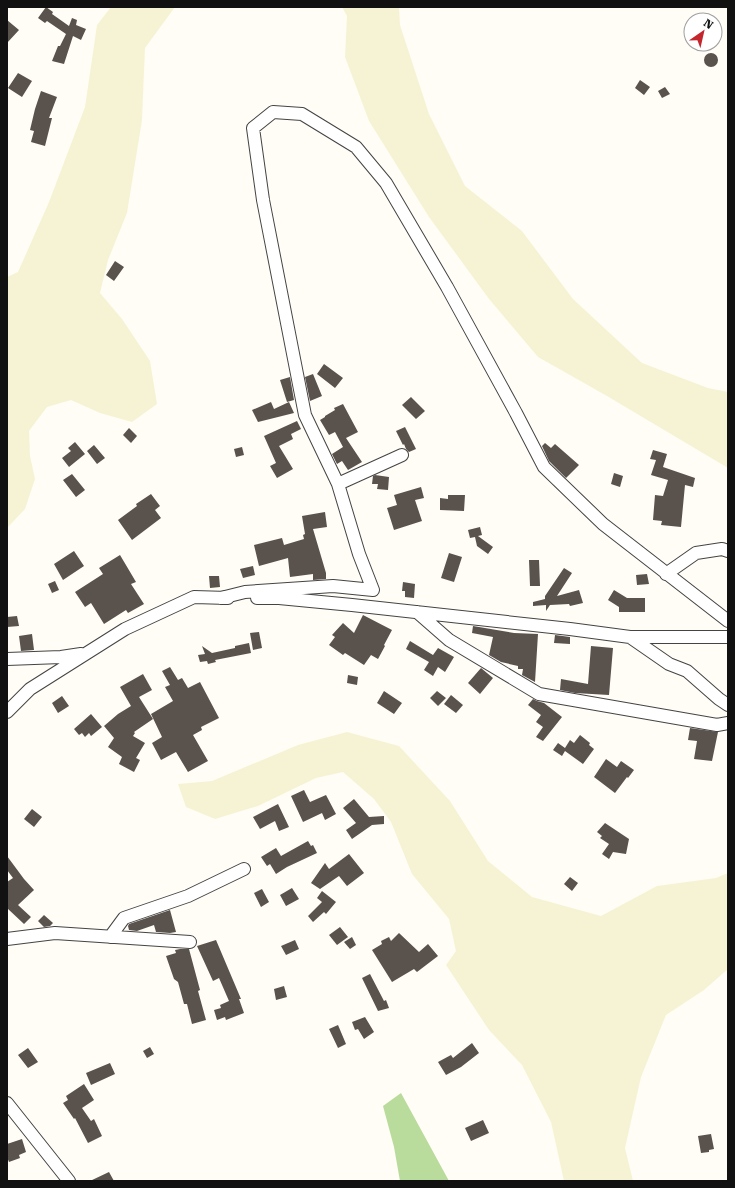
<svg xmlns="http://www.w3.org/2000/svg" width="735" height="1188" font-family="'Roboto Serif',serif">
<rect width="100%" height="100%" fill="#fffdf5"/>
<path fill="#f6f3d4" d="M111 7H175L145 48 142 120 127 213 108 260 100 293 122 319 150 361 157 404 132 422 100 413 71 400 47 407 29 431 30 456 35 479 25 509 7 528V277L18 272 49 202 85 107 97 25Z
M342 7H399L400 25 429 114 465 186 522 231 573 299 642 363 708 388 728 392V468L607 396 538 357 489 299 429 217 369 121 345 57 347 16Z
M347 732 399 746 450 801 488 861 532 897 601 916 657 886 716 878 728 873V969L704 990 666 1015 641 1077 625 1148 633 1181H564L551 1122 522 1065 489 1030 446 965 456 951 449 919 412 874 391 822 374 799 343 772 316 778 258 806 215 819 186 807 178 784 212 781 298 745Z"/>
<path fill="#b9dc9c" d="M401 1093 449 1181H400L394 1147 383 1106Z"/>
<path fill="#5a524d" d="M46 7 53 12 52 14 69 26 72 18 77 20 76 25 86 29 81 40 73 36 64 64 52 61 58 46H60L66 34 47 21 45 23 38 18Z
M7 20 19 30 7 43Z
M704 60a7 7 0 1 1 14 0a7 7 0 1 1-14 0Z
M18 73 32 81 22 97 8 88Z
M640 80 650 87 644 95 635 88Z
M665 87 670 94 662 98 658 91Z
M41 91 57 97 49 118H52L45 146 31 142 34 131 30 130 35 109Z
M115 261 124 267 114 281 106 275Z
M324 364 343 378 335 388 317 374Z
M313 374 322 396 310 401 305 377Z
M290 377 294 400 287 402 280 380Z
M411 397 425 411 416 419 402 405Z
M271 402 274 409 289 402 294 413 258 422 252 410Z
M343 404 358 432 346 438 362 462 348 470 342 461 337 464 332 454 343 447 335 432 329 435 320 420 325 417V416L335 410 334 408Z
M297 421 301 429 291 434 293 439 279 446 293 469 277 478 270 466 276 463 264 436Z
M405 427 416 449 409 452 406 449 404 444 403 445 396 431Z
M129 428 137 436 131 443 123 435Z
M75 442 85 454 69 467 62 458 71 451 68 448Z
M545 443 551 448 555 444 579 465 566 478 549 461 542 446Z
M94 445 105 458 97 464 87 451Z
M242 447 244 455 236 457 234 449Z
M653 450 667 454 663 467 695 478 693 487 685 485 681 527 661 525 662 521 653 520 655 495 663 496 668 480 651 475 656 460 650 459Z
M614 473 623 476 620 487 611 484Z
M72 474 85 490 76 497 63 480Z
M375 475 389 477 388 490 377 489 378 484H372L373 476Z
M421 487 424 498 415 500 422 521 394 530 387 508 397 505 394 495Z
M151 494 160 506 155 510 161 518 132 540 118 520 137 506 136 504Z
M448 495H465L464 511 440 510V498L448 499Z
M325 512 327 527 313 529 326 573V579L313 580V574L290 577 288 558 259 566 254 545 282 538 284 545 304 539 303 535 305 534 302 516Z
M480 527 482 535 478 536 493 547 488 554 477 546 475 537 470 538 468 530Z
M74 551 84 566 63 580 54 564Z
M449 553 462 557 454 582 441 578Z
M120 555 136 582 131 584 144 604 128 613 126 610 104 624 91 603 85 607 75 592 103 574 99 568Z
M529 560H539L540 586H530Z
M253 566 255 575 243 578 240 569Z
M564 568 572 573 557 596 579 590 583 603 570 606 569 604 550 605 546 611V605L533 606V602L545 599V596Z
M647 574 649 584 637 585 636 575Z
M209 576H219L220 587 210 588Z
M55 581 59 590 52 593 48 584Z
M403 582 415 584 414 598 405 597V591H402Z
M614 590 627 598H645V612H619V607L608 600Z
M363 615 392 630 384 645 385 646 378 659 371 655 364 665 345 653 343 655 329 645 335 637 332 635 343 623 354 633Z
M17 616 19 626 7 627V617Z
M473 626 514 633 538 634 535 682 522 675 523 669H518V666L501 662 489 655 493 637 472 633Z
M259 632 262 648 253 650 250 633Z
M32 634 34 650 21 651 19 636Z
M555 635 570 637V644L554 643Z
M410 641 433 655 438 648 454 657 445 672 438 667 433 676 424 670 429 662 406 649Z
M249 643 251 653 215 660 216 662 208 664 207 661 200 662 198 655 205 654 202 646 212 653 235 648V646Z
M591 646 613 648 609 695 575 693 560 690 561 679 588 684Z
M170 667 178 680 182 678 188 688 200 682 219 718 201 727 202 730 193 735 208 761 188 772 176 752 161 760 152 743 162 737 151 714 173 701 165 687 170 685 162 671Z
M481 668 493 678 480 694 468 683Z
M143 674 152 690 139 697 153 719 134 732 135 733 133 736 145 743 136 758 140 760 134 772 119 764 122 757 108 747 114 738 104 726 118 714 131 706 120 687Z
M348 675 358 677 357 685 347 683Z
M384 691 402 703 394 714 377 703Z
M437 691 446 698 438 706 430 698Z
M451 695 463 705 456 713 444 704Z
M62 696 69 706 58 713 52 703Z
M533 699 537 701 544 703 562 717 543 741 536 737 543 727 536 722 541 715 528 705Z
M91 714 102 727 91 736 89 733 85 737 82 733 79 735 74 729Z
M690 728 718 732 712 761 694 759 697 741 688 740Z
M580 735 590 743 589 745 594 749 583 764 565 751 562 756 553 750 558 743 565 748 570 740 574 743Z
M606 759 617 767 621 761 634 770 628 778 627 777 615 793 594 777Z
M304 790 310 802 326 795 336 814 325 820 322 813 303 822 291 796Z
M354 799 369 817 384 816V824L372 825 352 839 346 830 356 823 343 808Z
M278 804 289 827 279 831 275 821 260 829 253 817Z
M32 809 42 817 34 827 24 819Z
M605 823 629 839 626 854 613 852 609 859 602 854 609 844 600 838 602 836 597 832Z
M308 841 311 846 313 845 317 853 287 867 276 874 270 864 267 866 261 857 276 848 281 856Z
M349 854 364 873 347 886 339 876 320 889 311 883 325 863 329 869Z
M7 856 24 879 34 890 18 905 31 917 24 924 7 908V882L13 878 7 870Z
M570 877 578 883 572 891 564 884Z
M292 888 299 899 286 906 280 895Z
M262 889 269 902 261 907 254 893Z
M322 891 336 902 326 914 324 912 313 922 308 916 322 902 317 898Z
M170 910 176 932 170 933 156 932 154 925 137 931 129 930 128 926 129 924Z
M44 915 53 923 50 926 44 927 38 921Z
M340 927 348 937 337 945 329 935Z
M399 933 419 952 428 944 438 956 417 972 414 969 392 982 372 950 382 944 381 941 389 937 391 941Z
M352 937 356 945 350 949 344 942Z
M216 940 241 999H239L244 1013 226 1020 225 1017 217 1020 214 1010 221 1008 220 1005 229 1001 219 978 213 981 197 946Z
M295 940 299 949 286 955 281 946Z
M180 949H189L200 990 198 991 206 1020 192 1024 187 1004H184L178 982 174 979 166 956 176 953 175 950Z
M370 974 384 1001 386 1000 389 1008 378 1011 362 978Z
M284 986 287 997 276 1000 274 989Z
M365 1017 374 1032 364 1039 358 1029 355 1030 352 1022Z
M338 1025 346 1044 338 1048 329 1029Z
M472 1043 479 1053 461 1067 446 1075 438 1062 451 1055 453 1058Z
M150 1047 154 1054 147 1058 143 1051Z
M28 1048 38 1062 28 1068 18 1055Z
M110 1063 115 1074 91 1085 86 1073Z
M84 1084 94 1100 82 1108 91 1121 94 1119 102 1136 88 1143 75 1118 74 1119 63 1103 68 1100 66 1096Z
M483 1120 489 1133 471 1141 465 1128Z
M711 1134 714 1149 709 1150V1152L701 1153 698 1136Z
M22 1139 26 1152 19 1155 20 1158 9 1162 7 1157V1144Z
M109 1172 114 1181H90Z"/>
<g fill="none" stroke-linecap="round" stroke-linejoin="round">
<defs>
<path id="minor" d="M338 484 402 455
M666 574 696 553 722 549 728 551
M221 598 245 592 333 586 373 590 359 554 338 484 305 415 263 200 253 128 273 112 302 114 356 147 386 183 447 287 516 413 544 467 603 524 728 621
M257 598H279L352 605 570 629 630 637H728
M417 612 449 640 539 694 717 725 728 723
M630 637 669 664 687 671 719 699 728 705
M7 659 61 657 81 654
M7 712 30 689 125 629 194 597 228 598
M110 937 124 918 188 896 244 869
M7 939 55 933 190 942
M7 1103 69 1181"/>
</defs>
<use href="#minor" stroke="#444" stroke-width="14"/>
<use href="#minor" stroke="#fff" stroke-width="12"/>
</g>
<rect width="735" height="1188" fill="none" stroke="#111111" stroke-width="16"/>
<g transform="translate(703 32) rotate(34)"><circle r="19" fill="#ffffff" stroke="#a0a0a0"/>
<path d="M0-3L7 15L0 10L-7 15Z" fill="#c4262e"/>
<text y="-6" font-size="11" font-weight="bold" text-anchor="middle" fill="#111111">N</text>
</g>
</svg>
